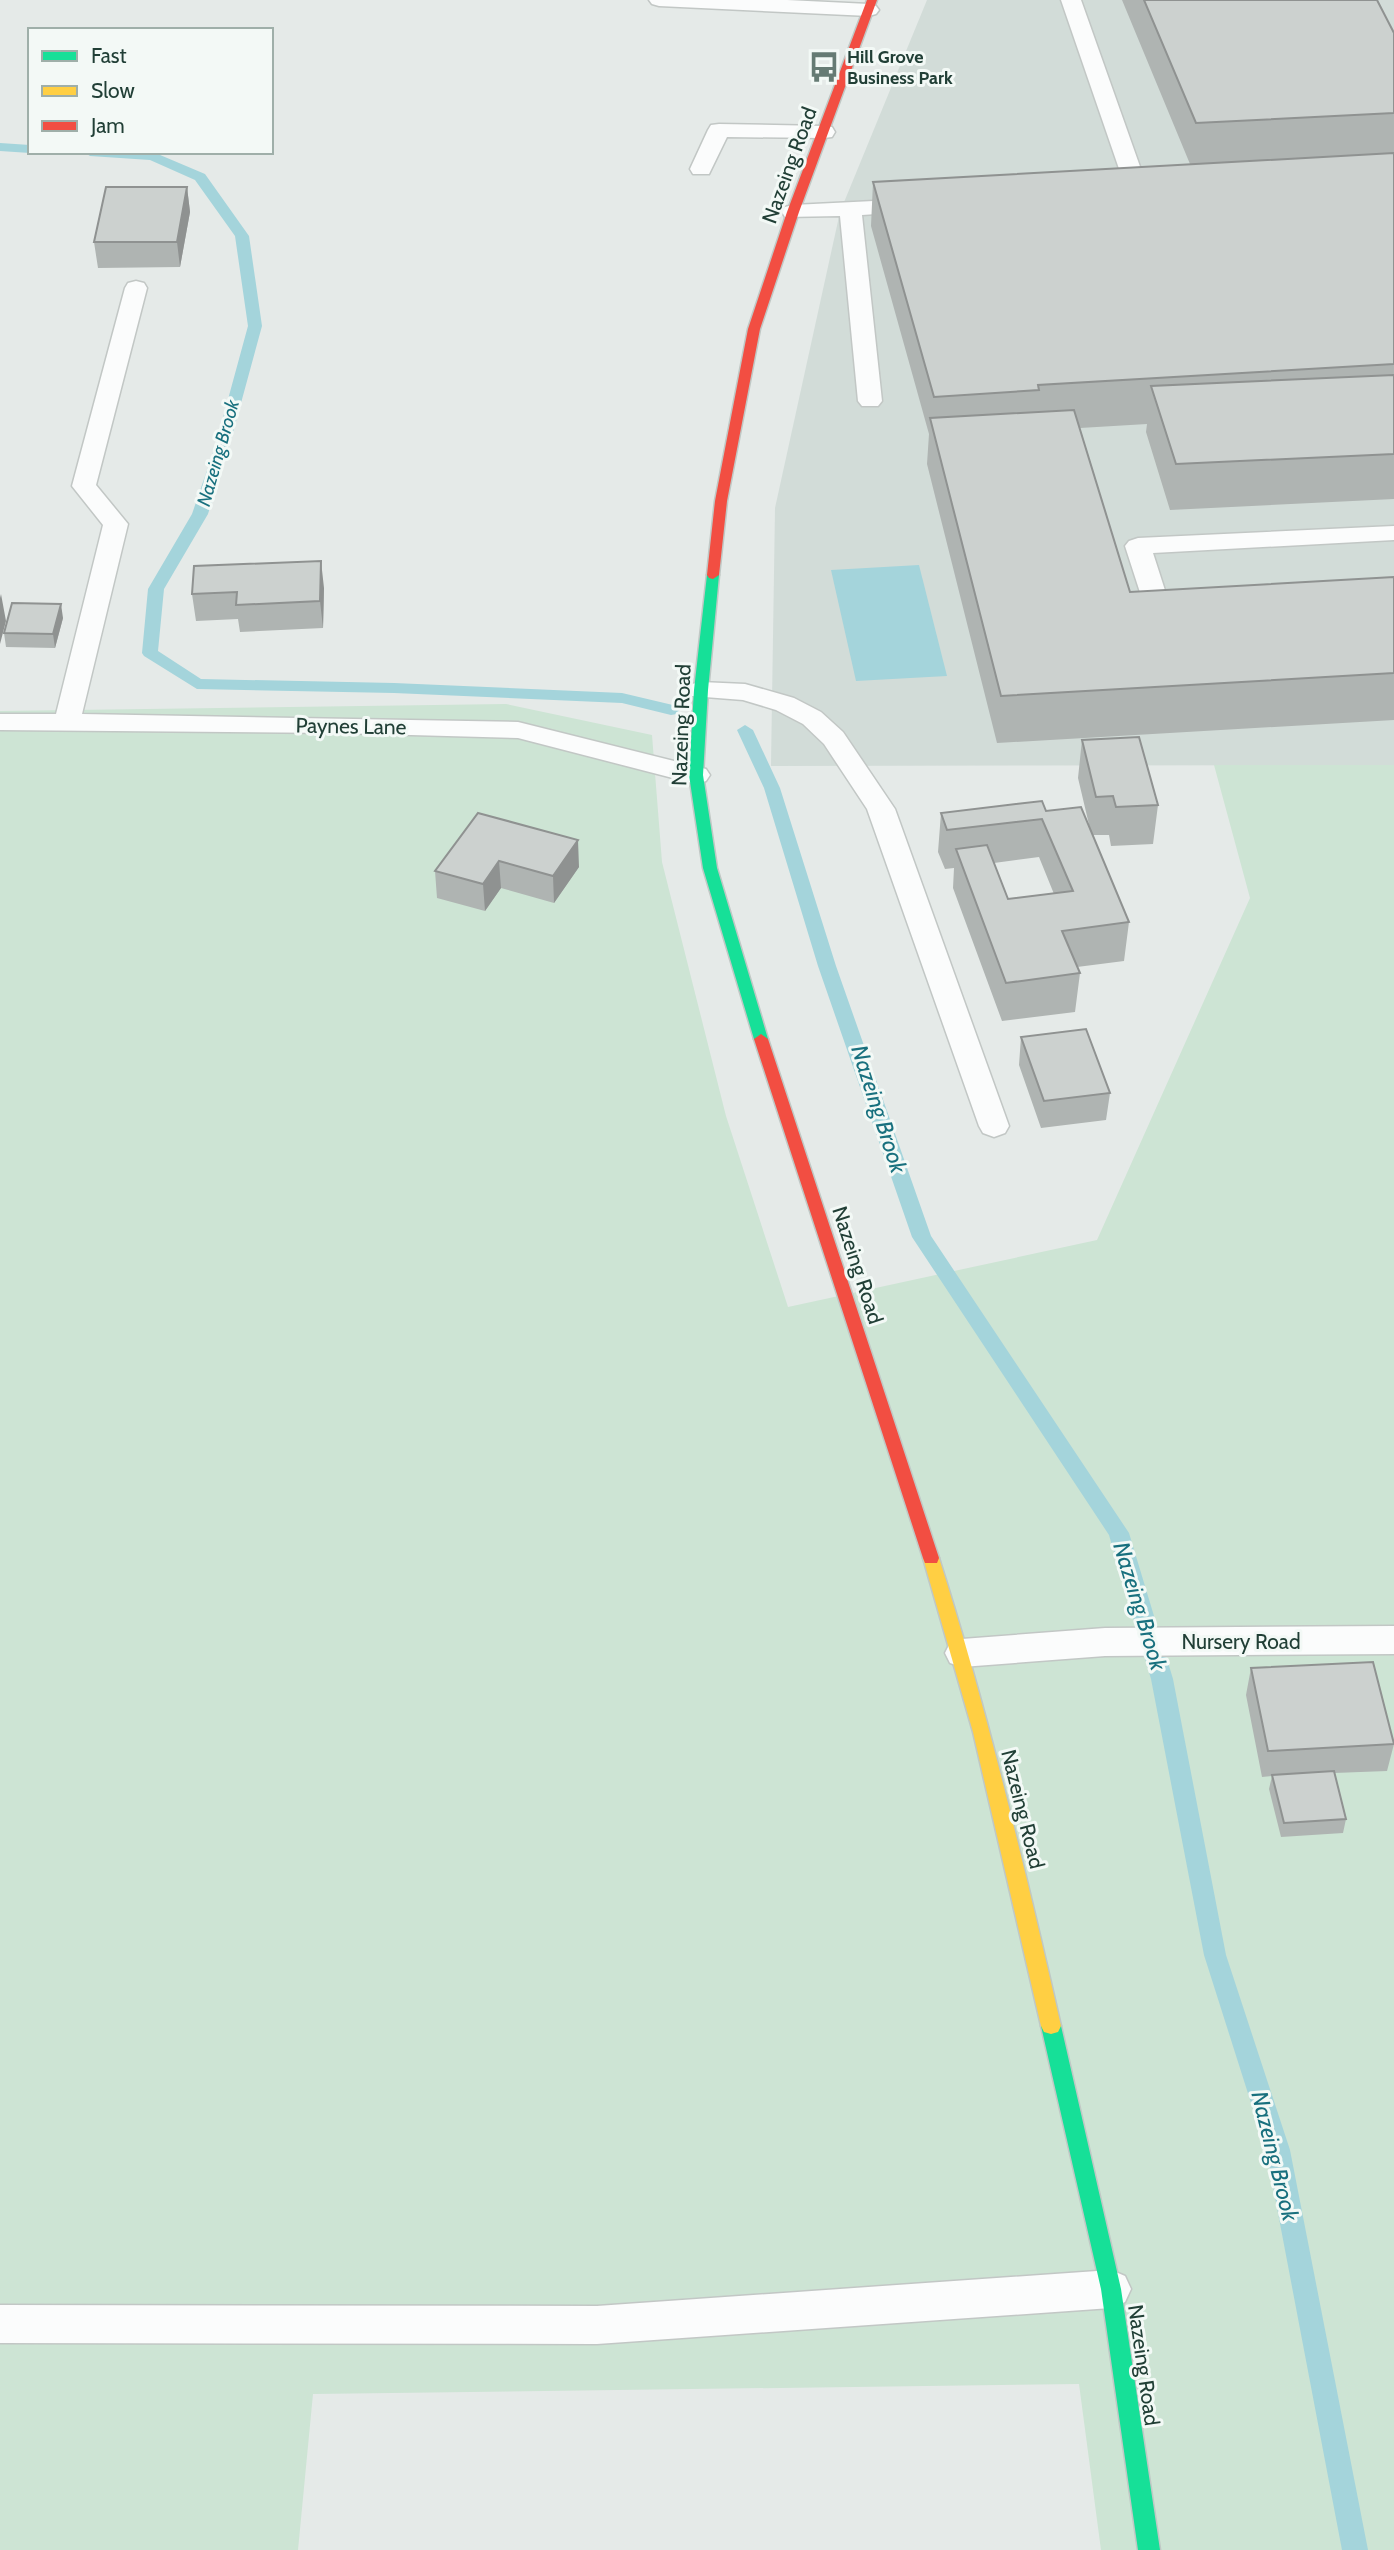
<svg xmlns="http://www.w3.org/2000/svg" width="1394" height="2550" font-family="Cabin,sans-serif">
<rect width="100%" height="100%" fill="#e5eae8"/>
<path fill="#d2dcd8" d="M927 0H1394V765L771 766 775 508 840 212Z"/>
<path fill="#cde4d4" d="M506 704 652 735 662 862 726 1116 788 1307 1097 1240 1250 898 1214 765H1394V2550H1101L1079 2384 313 2394 298 2550H0V711Z"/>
<path fill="#a4d4db" d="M919 565 947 676 856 681 831 570Z"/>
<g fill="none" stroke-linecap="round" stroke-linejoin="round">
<path fill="#a4d4db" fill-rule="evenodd" d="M0 143 30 145V152H33L30 153 0 151Z
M84 152H153L205 174 249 236 262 326 229 447 208 514 164 589 158 651 201 679 394 683 622 693 677 706 679 710 677 714 671 715 622 703 394 693 197 689 144 656 142 653 148 589 192 514 215 447 248 326 235 236 195 180 150 160 90 156Z
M745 725 753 730 780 788 836 966 931 1236 1129 1533 1173 1679 1226 1955 1290 2150 1368 2550H1342L1266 2150 1204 1955 1151 1679 1109 1535 912 1237 818 966 764 788 737 730Z"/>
<defs>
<path id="lane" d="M649 0H787L869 4 876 6 879 10 876 14 869 16 659 6 652 4Z
M1061 0H1081L1149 192 1146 197H1130L1127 192Z
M719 124 824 126 832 127 835 132 832 137 824 138 727 137 709 174H693L690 169 708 130 711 125Z
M914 199 922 201 925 206 922 211 862 215 882 401 878 406H862L858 401 840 216 785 217 782 212 785 207 793 205Z
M136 281 144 283 147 288 96 485 128 524 82 714 518 722 706 769 710 775 706 781 696 784 518 738 339 733 0 730V714H56L103 525 72 486 125 288 128 283Z
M1394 526V540L1153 553 1171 609 1184 612 1188 617 1184 622 1175 625 1152 622 1148 617 1125 546 1129 541 1138 538Z
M701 682 745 684 794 698 821 712 843 732 895 809 1009 1126 1005 1133 994 1137 983 1133 979 1126 867 809 824 744 803 724 776 710 743 700 692 696 688 690 692 684Z
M1394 1626V1654L1105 1656 962 1667 950 1663 945 1653 950 1643 962 1639 1105 1628Z
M1111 2270 1125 2276 1131 2289 1125 2302 1111 2308 597 2344 0 2343V2305L597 2306Z"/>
<path id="fast" d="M713 571 719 575 708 690 703 775 717 868 768 1039 761 1044 754 1039 703 868 689 775 694 690 707 575Z
M1051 2018 1058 2020 1061 2026 1121 2289 1160 2550H1138L1101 2289 1041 2026 1044 2020Z"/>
<path id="slow" d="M931 1551 937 1553 939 1558C988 1712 1025 1869 1061 2026L1058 2032 1051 2034 1044 2032 1041 2026 973 1732 923 1558 925 1553Z"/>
<path id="jam" d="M867 0H877L799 212 760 329 727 501 719 575 713 579 709 578 707 575 715 501 748 329 787 212Z
M761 1034 768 1039 939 1558 937 1563H925L923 1558 754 1039Z"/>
</defs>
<use href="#lane" stroke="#c2c7c5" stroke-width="3"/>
<use href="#fast" stroke="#c0c8c5" stroke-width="3"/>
<use href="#slow" stroke="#c0c8c5" stroke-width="3"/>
<use href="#jam" stroke="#c0c8c5" stroke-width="3"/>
<use href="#lane" fill="#fbfcfc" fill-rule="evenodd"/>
<use href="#fast" fill="#16e098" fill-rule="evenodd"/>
<use href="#slow" fill="#ffcf43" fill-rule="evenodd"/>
<use href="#jam" fill="#f24e42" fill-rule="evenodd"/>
</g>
<path fill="#afb4b2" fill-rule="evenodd" d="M1122 0H1377L1394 33V499L1170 510 1146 432 1147 424 1080 428 1130 592 1394 577V720L997 743 927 464 929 434 871 226 873 182 1190 164Z
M187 187 190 212 180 267 98 268 94 242Z
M324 588 323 628 240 632 238 619 196 621 192 594Z
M63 618 55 648 6 647 4 633Z
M1082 740 1158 805 1153 844 1111 846 1109 835H1093L1129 922 1124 961 1077 967 1080 973 1075 1012 1002 1021 953 888 954 868 945 869 938 852 941 813 1046 811 1091 833 1078 778ZM1039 857 1054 894 1008 899 994 863Z
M478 813 579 867 554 903 501 888 485 911 437 898 435 871Z
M1021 1037 1110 1093 1106 1120 1041 1128 1019 1065Z
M1251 1668 1394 1744 1387 1771 1334 1773 1346 1819 1343 1833 1281 1837 1269 1789 1272 1776 1262 1777 1246 1695Z"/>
<path fill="#8f9291" d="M187 187 190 212 180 267 177 242Z
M321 561 324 588 323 628 320 601Z
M1 594 6 621 0 644V598Z
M61 604 63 618 55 648 53 634Z
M578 840 579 867 554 903 553 876Z
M499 861 501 888 485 911 483 884Z"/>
<path fill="#ccd1cf" stroke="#8f9291" stroke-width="2" d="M1144 0H1377L1394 33V113L1196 123Z
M1394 153V364L1038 385 1039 390 934 397 873 182Z
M106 187H187L177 242H94Z
M1394 375V454L1176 464 1151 386Z
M1074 410 1130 592 1394 577V673L1001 696 930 418Z
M321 561 320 601 236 605 237 592 192 594 194 566Z
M12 603 61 604 53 634 4 633Z
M1139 737 1158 805 1116 807 1113 796 1096 797 1082 740Z
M1042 801 1046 811 1081 807 1129 922 1062 931 1080 973 1006 983 956 849 987 845 1008 899 1073 891 1042 819 947 830 941 813Z
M478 813 578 840 553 876 499 861 483 884 435 871Z
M1086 1029 1110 1093 1044 1101 1021 1037Z
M1373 1662 1394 1744 1268 1751 1251 1668Z
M1334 1771 1346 1819 1284 1823 1272 1775Z"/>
<defs>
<symbol id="bus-bare" viewBox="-9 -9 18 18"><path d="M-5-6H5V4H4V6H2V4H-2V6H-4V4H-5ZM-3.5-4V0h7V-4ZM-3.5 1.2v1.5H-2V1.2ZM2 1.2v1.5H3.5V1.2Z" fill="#667b74" stroke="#f3f9f6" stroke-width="2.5" paint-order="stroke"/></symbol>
</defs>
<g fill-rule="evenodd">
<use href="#bus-bare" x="802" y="45" width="44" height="44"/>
</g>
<g text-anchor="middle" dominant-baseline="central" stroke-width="6" stroke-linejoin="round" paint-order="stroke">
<g font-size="18" font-weight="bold" fill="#213f36" stroke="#f3f9f6" text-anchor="start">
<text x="847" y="57">Hill Grove<tspan x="847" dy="21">Business Park</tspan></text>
</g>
<g font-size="19" font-style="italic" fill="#18707e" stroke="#f3f9f6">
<text transform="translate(218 453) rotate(-74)">Nazeing Brook</text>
</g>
<g font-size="21" fill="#213f36" stroke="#f3f9f6">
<text transform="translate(789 165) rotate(-70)">Nazeing Road</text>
<text transform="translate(681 725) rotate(-88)">Nazeing Road</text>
<text transform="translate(351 726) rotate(1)">Paynes Lane</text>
<text transform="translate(858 1265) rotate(72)">Nazeing Road</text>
<text x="1241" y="1641">Nursery Road</text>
<text transform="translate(1023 1809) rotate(76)">Nazeing Road</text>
<text transform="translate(1144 2365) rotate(82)">Nazeing Road</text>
</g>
<g font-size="23" font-style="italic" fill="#18707e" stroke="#f3f9f6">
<text transform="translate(879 1109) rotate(72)">Nazeing Brook</text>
<text transform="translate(1140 1606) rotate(73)">Nazeing Brook</text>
<text transform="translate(1275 2156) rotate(76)">Nazeing Brook</text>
</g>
</g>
<rect x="28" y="28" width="245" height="126" fill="#f3f9f6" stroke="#9fafa9" stroke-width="2"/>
<rect x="42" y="51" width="35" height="10" fill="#16e098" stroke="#9fafa9" stroke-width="2"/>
<text x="91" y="63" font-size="21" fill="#213f36">Fast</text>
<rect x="42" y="86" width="35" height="10" fill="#ffcf43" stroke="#9fafa9" stroke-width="2"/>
<text x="91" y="98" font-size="21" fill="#213f36">Slow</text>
<rect x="42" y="121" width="35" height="10" fill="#f24e42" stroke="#9fafa9" stroke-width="2"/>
<text x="91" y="133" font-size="21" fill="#213f36">Jam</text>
</svg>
